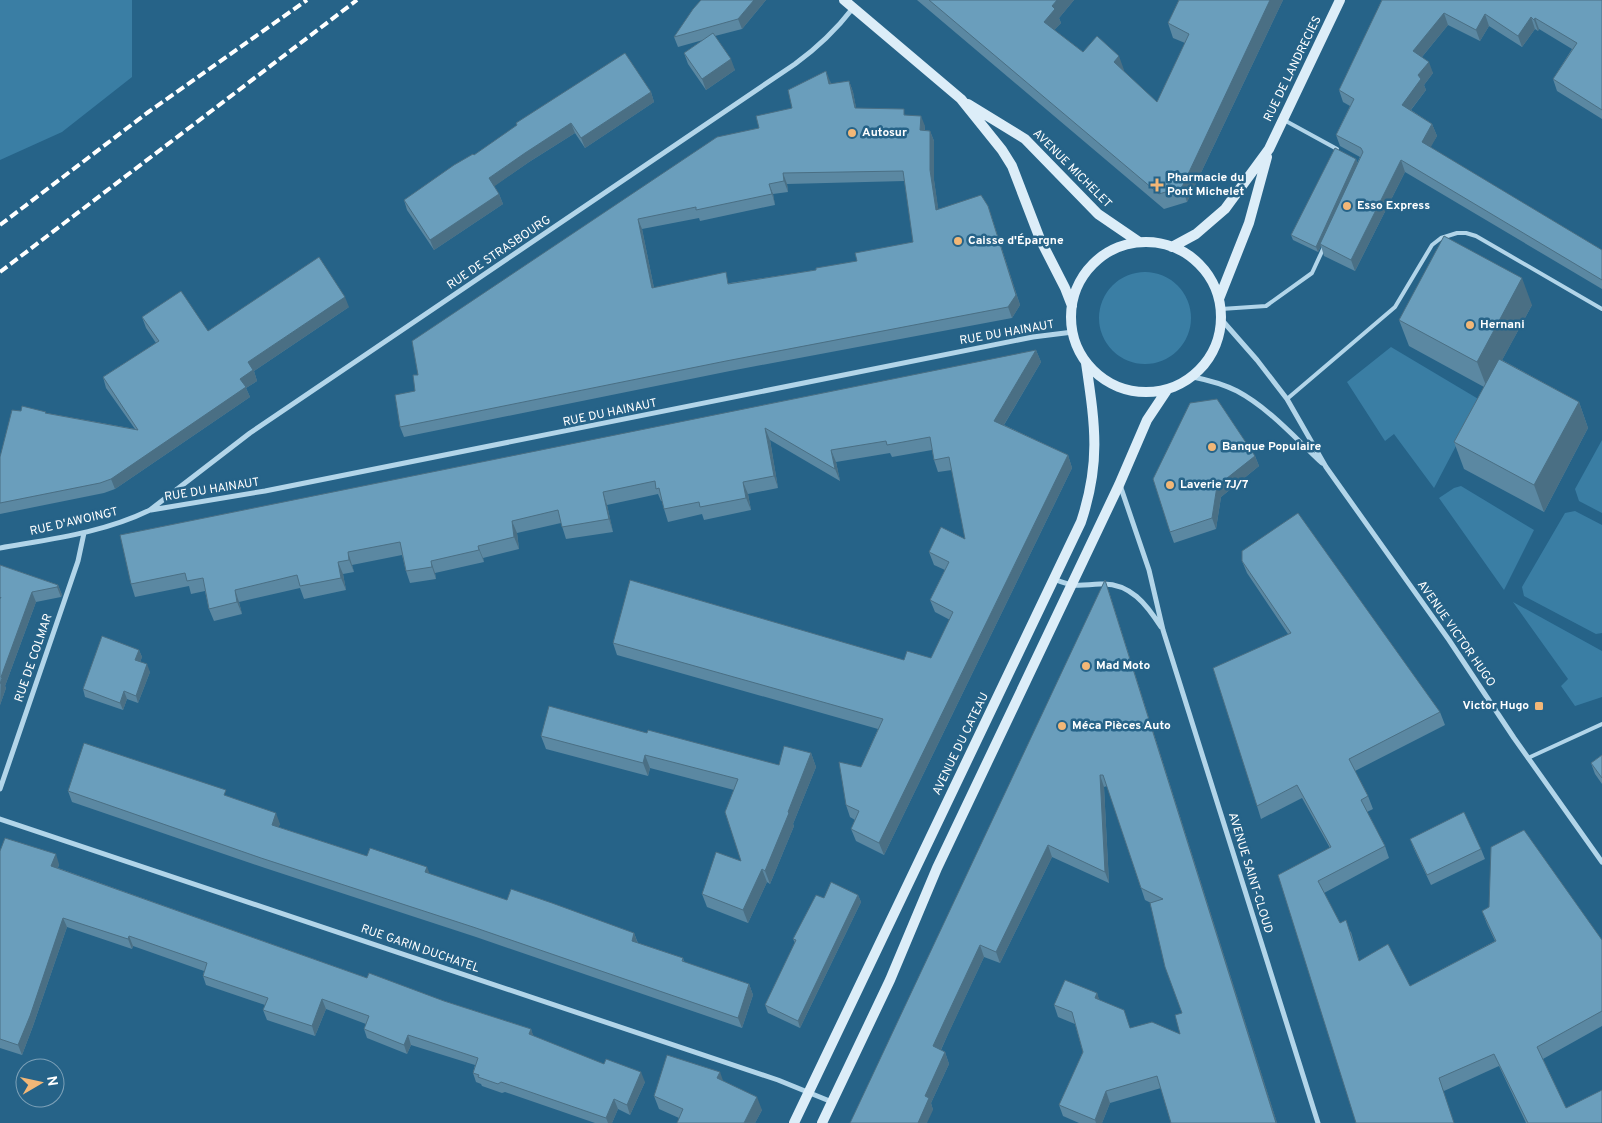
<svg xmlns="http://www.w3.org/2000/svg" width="1602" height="1123" font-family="Overpass,sans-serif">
<rect width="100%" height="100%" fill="#266388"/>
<path fill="#3a7ea4" d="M0 0H132V77L62 132 0 160Z
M1099 318a46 46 0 1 1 92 0a46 46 0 1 1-92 0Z
M1391 347 1480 400 1434 488 1394 434 1385 441 1347 382Z
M1602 440V513L1579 501 1575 489Z
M1461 486 1534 530 1504 590 1439 498 1454 488Z
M1575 511 1602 525V633L1596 634 1524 596 1522 587 1565 513Z
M1513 602 1602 651V697L1575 706 1561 686 1568 679Z"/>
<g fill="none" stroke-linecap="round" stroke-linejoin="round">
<path stroke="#b2d5e9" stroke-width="4" d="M1284 120 1337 149
M1221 309 1266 306 1312 273 1324 247
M1287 399 1395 307 1432 245 1441 238 1457 233H1466L1476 236 1602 309
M1528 758 1602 724"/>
<path stroke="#b2d5e9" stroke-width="5" d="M1221 319 1257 360 1287 399 1326 467 1449 640 1514 738 1602 862
M1193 377C1208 380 1223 384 1237 391 1269 408 1296 439 1322 463
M1120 485 1149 570 1163 630 1318 1123
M151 510 265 491 1033 337 1073 332
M0 548C51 539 103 533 150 510L250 433 795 64C817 48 836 30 853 8
M1054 579C1075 588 1079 585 1100 584 1130 582 1147 605 1161 627
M0 789 78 561 84 533
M0 819 778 1080 832 1102"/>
<path stroke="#dcedf8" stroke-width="10" d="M844 0 961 99 1002 150 1012 166 1040 239 1065 288 1072 306
M968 104 1025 139 1098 214 1139 242
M1071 317a75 75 0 1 1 150 0a75 75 0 1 1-150 0Z
M1172 247 1196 234 1225 209 1269 149 1340 0
M1219 299 1249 223 1267 157
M794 1123 1081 522C1101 462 1095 425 1086 363
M822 1123 890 980 937 868 1119 485 1147 420 1167 390"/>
<path stroke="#fff" stroke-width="4" stroke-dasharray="9 4" stroke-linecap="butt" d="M0 225 147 113 307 0
M0 272 357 0"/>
</g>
<path fill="#5b88a2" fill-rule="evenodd" d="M701 0H766L742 29 715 36 735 70 706 90 688 64 684 53 703 40 678 47 674 37Z
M917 0H1074L1059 18 1061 23 1054 30 1083 52 1124 70 1123 71 1157 102 1185 43 1173 38 1168 23 1179 0H1283L1187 202 1164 209Z
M1382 0H1602V119L1557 91 1553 79 1572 49 1539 29 1538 31 1535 29 1522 47 1489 26 1480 41 1448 25 1422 57 1433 73 1424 85 1426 90 1411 110 1432 124 1437 136 1430 147 1602 250V289L1405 172 1355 271 1324 256 1321 246 1318 252 1293 240 1291 235 1356 159 1357 163 1360 157 1340 146 1336 135 1350 106 1343 102 1339 90Z
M830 81 831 84 849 81 853 92 856 108 906 115 925 126V130L930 131 934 141V180L938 209 988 206 1020 305 1012 318 730 371 404 437 400 427 415 391 418 375 759 128 792 108ZM905 181 913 242 857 261 816 270 730 283 654 288 642 229 699 218 700 221 775 205 773 194 788 192 787 184Z
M651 92 654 102 585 148 575 133 529 162 494 186 499 194 503 204 434 250 407 210 404 200 474 155 517 126 516 123Z
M1532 305 1502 360 1579 402 1588 428 1544 512 1464 469 1454 442 1484 387 1409 346 1399 320Z
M349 307 254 371 257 381 246 388 250 397 115 489 104 493 0 514V457L21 411 46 412V413L135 429 106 388 103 377 156 343 146 328 142 317 208 331Z
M1036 350 1041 362 1004 425 1068 455 1072 468 884 855 856 841 851 829 855 820 850 817 846 805 861 767 878 729 617 655 613 643 904 660 931 658 950 620 935 612 930 600 945 570 934 565 929 552 965 539 952 470 938 472 934 460 932 450 892 457 890 453 836 462 840 481 770 440 778 488 748 494 751 510 704 520 702 514 668 522 664 509 662 501H661L658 494 607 505 613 532 566 539 561 523 517 533 519 549 483 558 484 562 435 573 436 579 410 583 406 571 402 555 352 565 354 572 343 574 346 590 304 599 300 588 239 602 242 614 214 621 209 609 205 591 191 594 189 586 135 597 131 584Z
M1255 456 1259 466 1221 497 1216 529 1174 543 1170 532Z
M1242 561 1440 712 1445 725 1355 771 1368 796 1373 809 1367 812 1385 846 1389 858 1324 893 1340 923 1351 932 1359 960 1410 986 1495 941 1487 924 1482 911 1602 940V1026L1543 1059 1566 1108 1602 1123H1526L1499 1066 1444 1091 1278 875 1330 848 1302 798 1261 819 1257 806 1288 634 1247 573Z
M0 565 58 585 62 595 61 597 36 602 5 686 6 688 0 705Z
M1109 592 1277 1123 1161 1088 1110 1103 1102 1123H1079L1063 1116 1059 1105 1083 1052 1075 1024 1058 1017 1054 1005 1097 993 1099 1000 1130 1028 1180 1034 1182 1013 1151 903 1145 900 1107 786 1104 787 1109 883 1052 857 1000 963 984 957 948 1034 941 1050 945 1052 949 1064 931 1103 933 1110 850 1123Z
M139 650 142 657 140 662 150 672 138 703 127 699 123 710 85 697 83 689Z
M647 733 779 765 811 753 816 767 793 824 794 826 770 884 767 882 748 923 707 907 702 894 741 861 734 790 650 768 648 776 546 749 541 736Z
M1602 755V784L1595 774 1591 763Z
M68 791 228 796 280 824 278 827 367 856 429 874 507 900 634 933 638 943 683 958 684 962 749 984 753 995 742 1028 476 937 265 868 72 802Z
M1410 839 1481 849 1485 859 1431 885 1414 849Z
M0 851 59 864 58 868 367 978 444 1001 531 1029 533 1036 645 1082 630 1115 618 1109 612 1123H595L505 1092 502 1093 482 1086 481 1084 476 1082 473 1073 475 1065 411 1045 407 1054 367 1038 364 1029 366 1024 326 1009 315 1036 267 1020 263 1010 265 1005 206 985 203 976 204 971 133 946 132 949 67 927 33 1026 22 1055 0 1048V1049Z
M858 895 861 902 800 1028 768 1013 765 1005 795 943 793 939 824 898Z
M724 1081 762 1110 755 1123H677L679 1118 659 1109 654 1096Z"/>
<path fill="#4a6f84" d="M754 0H766L742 29 738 19Z
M1057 0H1074L1059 18 1061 23 1049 36 1044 22 1052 6Z
M1270 0H1283L1187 202 1182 187Z
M1444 13 1448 25 1417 63 1413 51Z
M1485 14 1489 26 1480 41 1476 30Z
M1531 17 1535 29 1522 47 1518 36Z
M1535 18 1539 29 1538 31 1534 20Z
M1119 56 1124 70 1119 77 1114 62Z
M731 59 735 70 706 90 702 79Z
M1429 62 1433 73 1424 85 1426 90 1406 116 1402 105 1418 75Z
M826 71 830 81 833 95 829 84Z
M849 81 853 92 858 118 855 108Z
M651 92 654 102 585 148 581 138Z
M921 116 925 126 924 141 920 130Z
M571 123 575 133 529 162 492 188 489 178 525 153Z
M1432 124 1437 136 1427 154 1422 142Z
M930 131 934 141V180L940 220 936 210 930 170Z
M1356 159 1358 165 1320 244 1321 246 1318 252 1316 247Z
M1401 160 1405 172 1355 271 1351 260Z
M783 173 787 184 788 192 784 181Z
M769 184 773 194 775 205 772 194Z
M499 194 503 204 434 250 430 240Z
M988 206 1020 305 1012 318 1008 307Z
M638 219 642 229 656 298 652 288Z
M1522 278 1532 305 1487 388 1477 362Z
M345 297 349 307 254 371 257 381 246 388 250 397 115 489 111 479 240 379 248 362Z
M1036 350 1041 362 999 433 994 421Z
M1579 402 1588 428 1544 512 1534 485Z
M765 428 770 440 778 488 774 476Z
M831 450 836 462 840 481 835 469Z
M1068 455 1072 468 884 855 879 843Z
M1255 456 1259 466 1221 497 1216 529 1212 518 1217 486Z
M743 482 748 494 751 510 746 498Z
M603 492 607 505 613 532 609 519Z
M512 521 517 533 519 549 514 537Z
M478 546 483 558 484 562 479 550Z
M348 552 352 565 354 572 349 560Z
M431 561 435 573 436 579 432 567Z
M338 562 343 574 346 590 341 578Z
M1105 580 1109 592 1277 1123H1276Z
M58 585 62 595 61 597 57 587Z
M235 590 239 602 242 614 237 602Z
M32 592 36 602 5 686 6 688 0 705 1 677Z
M139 650 142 657 138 668 135 660Z
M147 664 150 672 138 703 136 696Z
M124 691 127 699 123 710 120 703Z
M811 753 816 767 793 824 794 826 770 884 765 871Z
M645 755 650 768 648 776 643 763Z
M1100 775 1104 787 1109 883 1105 872Z
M276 813 280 824 276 835 272 825Z
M1048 845 1052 857 1000 963 996 952Z
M56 854 59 864 55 876 51 866Z
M427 867 431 877 425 872Z
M762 869 767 882 748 923 743 910Z
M858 895 861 902 800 1028 798 1021Z
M63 918 67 927 33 1026 22 1055 18 1045Z
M634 933 638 944 632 941Z
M129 936 133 946 132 949 128 939Z
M980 945 984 957 937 1058 933 1046Z
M749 984 753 995 742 1028 738 1018Z
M1097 993 1101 1005 1095 998Z
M322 999 326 1009 315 1036 312 1026Z
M531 1029 534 1038 529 1034Z
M408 1035 411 1045 407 1054 404 1045Z
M945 1052 949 1064 931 1103 933 1110 927 1123H918L925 1096Z
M641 1072 645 1082 630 1115 627 1105Z
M720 1072 725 1086 717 1078Z
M1106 1091 1110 1103 1102 1123H1096L1095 1120Z
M757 1097 762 1110 755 1123H744Z
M614 1099 618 1109 612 1123H608L606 1118Z"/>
<path fill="#6a9ebc" stroke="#4a6f84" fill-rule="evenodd" d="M701 0H754L738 19 674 37 693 9Z
M929 0H1057L1052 6 1055 9 1044 22 1083 52 1097 36 1119 56 1114 62 1157 102 1189 34 1168 23 1179 0H1270L1182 187 1159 194Z
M1382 0H1602V110L1553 79 1577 43 1535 18 1534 20 1531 17 1518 36 1485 14 1476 30 1444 13 1413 51 1429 62 1418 75 1421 79 1402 105 1432 124 1422 142 1602 250V280L1401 160 1351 260 1320 244 1363 152 1361 148 1336 135 1354 99 1339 90Z
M713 33 731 59 702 79 684 53Z
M625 53 651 92 581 138 571 123 525 153 489 178 499 194 430 240 404 200 454 165 473 154 474 155 517 125 516 123Z
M826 71 829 84 849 81 855 108 904 109V115L921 116 920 130 930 131V170L936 210 981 195 988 206 1016 295 1008 307 726 361 400 427 395 395 415 391 413 375H418L412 341 717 137 759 128 756 116 792 108 788 90ZM903 171 913 242 855 253 857 261 816 268V270L728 284 726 272 652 288 638 219 696 207V210L772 194 769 184 784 181 783 173Z
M1335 148 1356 159 1316 247 1291 235Z
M1444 236 1522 278 1477 362 1399 320Z
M319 257 345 297 248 362 253 370 240 379 246 387 111 479 100 483 0 503V457L12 410 21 411 22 406 46 412 45 413 138 430 103 377 159 341 142 317 181 291 208 331Z
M1036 350 994 421 1068 455 879 843 851 829 859 811 846 805 839 762 861 767 883 719 613 643 630 580 904 660 907 651 931 658 953 612 930 600 949 562 929 552 941 527 965 539 949 457 934 460 930 437 887 445 886 441 831 450 835 469 765 428 774 476 743 482 746 498 700 507 699 502 664 509 659 488 656 489 655 481 603 492 609 519 562 527 558 510 512 521 514 537 478 546 479 550 431 561 432 567 406 571 400 542 348 552 349 560 338 562 341 578 300 586 297 575 235 590 237 602 209 609 203 578 187 581 185 573 131 584 120 535Z
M1499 359 1579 402 1534 485 1454 442Z
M1217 399 1255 456 1217 486 1212 518 1170 532 1153 479 1190 403Z
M1298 513 1440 712 1349 759 1368 796 1361 800 1385 846 1318 881 1340 923 1346 920 1359 961 1388 944 1410 986 1496 941 1482 911 1489 907 1491 847 1524 830 1602 940V1011L1537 1047 1566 1108 1602 1090V1123H1528L1494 1054 1439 1078 1454 1123H1356L1278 875 1331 847 1297 785 1257 806 1213 668 1291 633 1242 561V551Z
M0 565 58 585 57 587 32 592 1 677 2 678 0 684V599L1 597 0 598Z
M1105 580 1276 1123H1171L1157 1076 1106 1091 1095 1120 1059 1105 1083 1052 1072 1012 1054 1005 1065 980 1097 993 1095 998 1124 1010 1130 1028 1152 1022 1180 1034 1175 1015 1182 1013 1165 967 1150 903 1163 899 1141 888 1103 775H1100L1105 872 1048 845 996 952 980 945 944 1022 933 1046 945 1052 925 1096 929 1098 918 1123H850Z
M102 636 139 650 135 660 147 664 136 696 124 691 120 703 83 689Z
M549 706 647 733 648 730 779 765 784 746 811 753 788 812 789 813 765 871 762 869 743 910 702 894 716 852 741 861 725 812 738 779 645 755 643 763 541 736Z
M84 743 226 790 224 795 276 813 272 825 367 856 370 848 427 867 425 872 507 900 511 889 552 903 634 933 632 941 683 958 682 961 749 984 738 1018 473 927 261 858 68 791Z
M1602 755V778L1591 763Z
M1464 812 1481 849 1427 875 1410 839Z
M5 838 56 854 51 866 367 978 369 973 444 1001 531 1029 529 1034 604 1064 606 1059 641 1072 627 1105 614 1099 606 1118 501 1082 498 1084 478 1077 479 1075 473 1073 478 1058 408 1035 404 1045 364 1029 369 1016 322 999 312 1026 263 1010 268 998 203 976 207 963 129 936 128 939 63 918 30 1016 18 1045 0 1039V851Z
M831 882 858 895 798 1021 765 1005 796 940 793 939 816 895 824 898Z
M667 1055 720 1072 717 1078 757 1097 744 1123H677L683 1109 654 1096Z"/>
<g fill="#f2b777" stroke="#266388" stroke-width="2">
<circle cx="852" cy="133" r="5"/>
<path d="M1154.5 177.5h5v5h5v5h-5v5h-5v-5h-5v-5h5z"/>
<circle cx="1347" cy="206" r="5"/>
<circle cx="958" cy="241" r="5"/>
<circle cx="1470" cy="325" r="5"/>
<circle cx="1212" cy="447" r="5"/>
<circle cx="1170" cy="485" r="5"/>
<circle cx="1086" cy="666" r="5"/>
<rect x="1534" y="701" width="10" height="10" rx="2.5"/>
<circle cx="1062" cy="726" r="5"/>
</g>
<g text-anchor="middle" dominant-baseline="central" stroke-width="5" stroke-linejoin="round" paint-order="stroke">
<g font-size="12" fill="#fff" stroke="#266388">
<text transform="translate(1293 69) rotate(-64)">RUE DE LANDRECIES</text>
<text transform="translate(1072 169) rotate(45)">AVENUE MICHELET</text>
<text transform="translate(499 253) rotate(-34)">RUE DE STRASBOURG</text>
<text transform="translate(1007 333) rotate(-10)">RUE DU HAINAUT</text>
<text transform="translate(610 413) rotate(-12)">RUE DU HAINAUT</text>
<text transform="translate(212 490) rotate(-9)">RUE DU HAINAUT</text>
<text transform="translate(74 522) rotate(-13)">RUE D'AWOINGT</text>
<text transform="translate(1456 634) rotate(55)">AVENUE VICTOR HUGO</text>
<text transform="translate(34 658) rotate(-71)">RUE DE COLMAR</text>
<text transform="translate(961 744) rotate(-64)">AVENUE DU CATEAU</text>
<text transform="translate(1250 873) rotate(73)">AVENUE SAINT-CLOUD</text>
<text transform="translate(420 949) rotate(19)">RUE GARIN DUCHATEL</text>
</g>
<g font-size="12" font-weight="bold" fill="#fff" stroke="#266388" text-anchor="start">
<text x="862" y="133">Autosur</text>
<text x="1167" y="178">Pharmacie du<tspan x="1167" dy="14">Pont Michelet</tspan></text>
<text x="1357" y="206">Esso Express</text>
<text x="968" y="241">Caisse d'Épargne</text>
<text x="1480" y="325">Hernani</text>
<text x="1222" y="447">Banque Populaire</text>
<text x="1180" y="485">Laverie 7J/7</text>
<text x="1096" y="666">Mad Moto</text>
<text x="1529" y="706" text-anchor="end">Victor Hugo</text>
<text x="1072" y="726">Méca Pièces Auto</text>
</g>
</g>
<g transform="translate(40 1083) rotate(81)"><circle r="24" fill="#266388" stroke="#7da1b8"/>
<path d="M0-4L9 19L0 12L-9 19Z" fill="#f2b777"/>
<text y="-8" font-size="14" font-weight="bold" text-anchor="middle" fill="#ffffff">N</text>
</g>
</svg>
